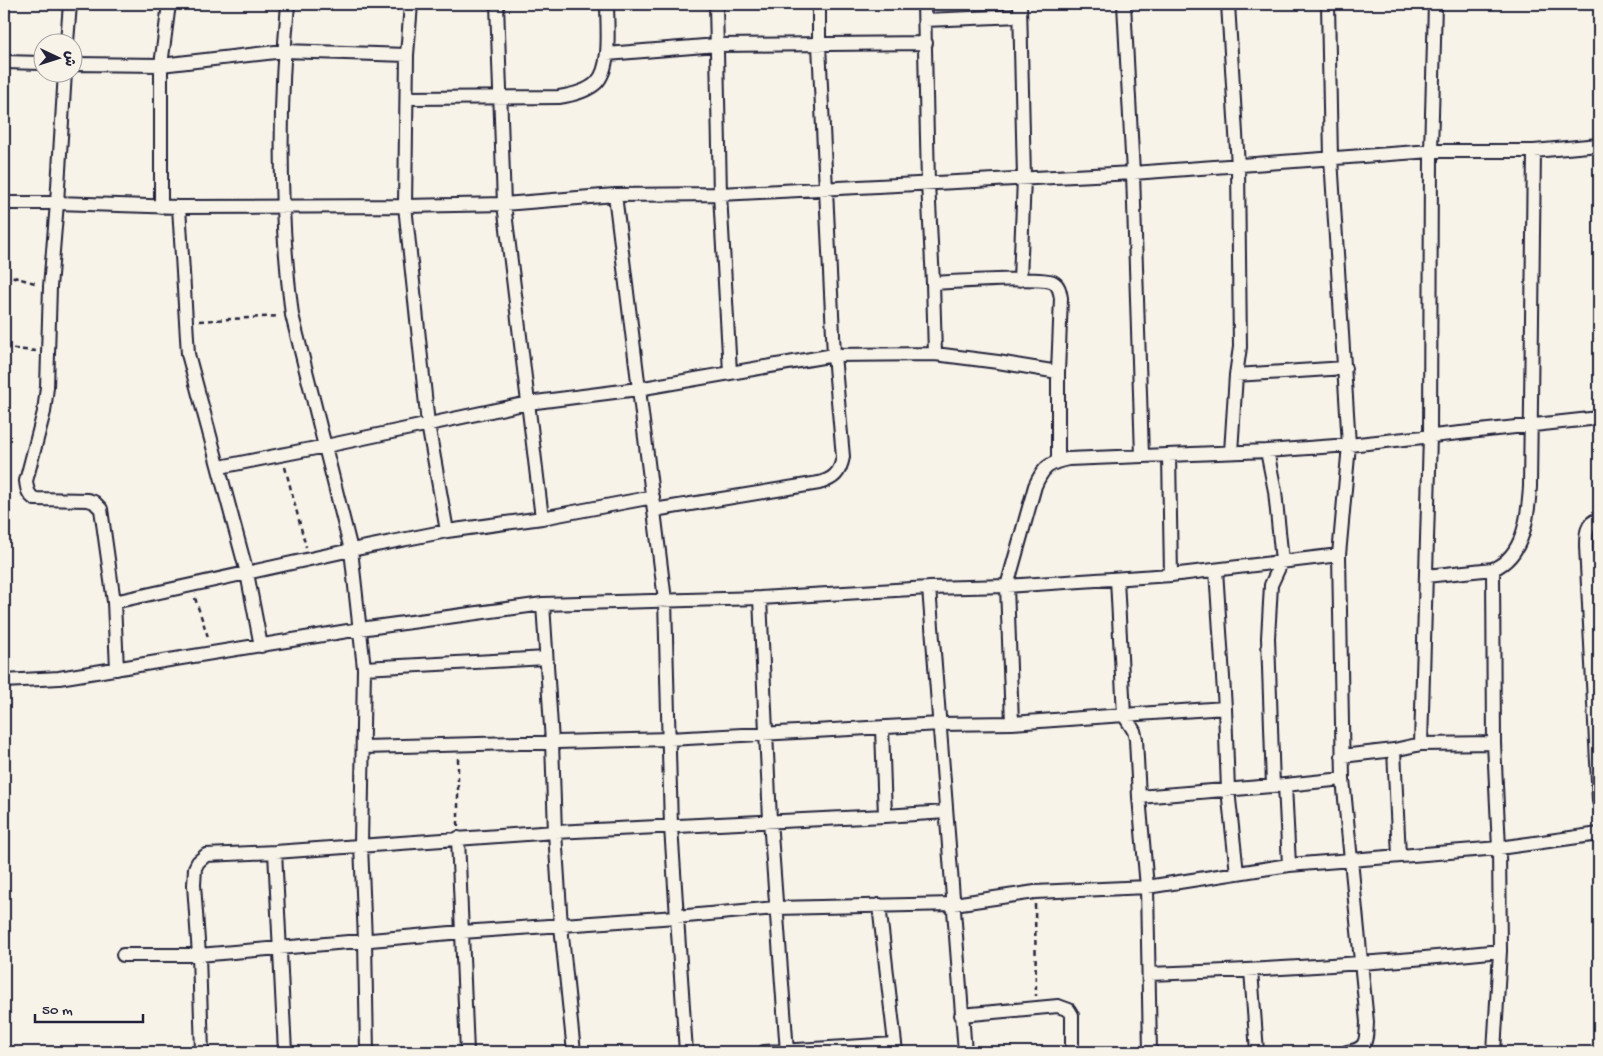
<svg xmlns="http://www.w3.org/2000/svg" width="1603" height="1056" font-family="'Gochi Hand','Playpen Sans Arabic',sans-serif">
<rect width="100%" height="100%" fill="#f7f3e8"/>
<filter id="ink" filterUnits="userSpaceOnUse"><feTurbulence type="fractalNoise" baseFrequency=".02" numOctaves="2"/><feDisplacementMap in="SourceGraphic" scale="10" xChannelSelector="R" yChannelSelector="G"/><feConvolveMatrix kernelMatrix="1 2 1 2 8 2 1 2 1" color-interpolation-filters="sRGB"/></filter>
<g filter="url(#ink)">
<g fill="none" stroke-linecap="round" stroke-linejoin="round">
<defs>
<path id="street" d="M288 4C279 106 279 213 292 315L351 550 364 668 361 845 365 940 367 1052
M411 4 407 55 405 206 428 424 447 531
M497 4 504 204 542 518
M716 4 720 194 730 372
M924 4 928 183 933 283 935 354
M1124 4 1133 173 1142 456
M1228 4 1238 166 1240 347 1236 375 1345 368
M1328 4 1331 158 1349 445 1339 555 1343 779 1367 1022C1366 1040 1368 1049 1347 1052
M925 20 1020 16
M67 42 70 4
M607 54 717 45 926 43
M4 62 42 63
M72 64 161 65 284 51 407 55
M65 72 57 203 50 287 47 387 44 412 26 481C27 489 28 495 35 499L88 500 94 502 101 509 114 602
M407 98 559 97C572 95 586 92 596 83 612 68 607 25 607 4
M615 195 665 600 671 827 686 1052
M4 203H57L179 207 405 206 504 204 615 195 720 194 1133 173 1431 151H1534L1599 145
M161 207V65L169 4
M179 207 188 354 247 573 261 646
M1020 280 1024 178 1020 4
M933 283C952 282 1042 276 1053 282 1059 285 1060 292 1061 298L1058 372
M1267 451 1275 491 1282 561 1271 585 1268 638 1273 786
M1231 452 1236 375
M1169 455 1171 575
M220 467 326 446 528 403 638 389 834 355 935 354 998 362 1058 372V461
M654 510 819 483C834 479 840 473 843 457L834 355 819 45V4
M1599 519C1586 523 1586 534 1586 546L1599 801
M1493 569 1494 743 1499 848 1500 951 1494 1052
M1216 570 1225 708 1228 790 1237 873
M1426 576 1493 569C1524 556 1528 517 1530 487L1534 151
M1117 579 1124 715 1225 708
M929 588 965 1052
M760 598 770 820 787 1052
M543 604 552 742 555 832 561 926 574 1052
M364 668 546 658
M117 669 114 602 351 550 447 531 542 518 653 497
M4 681 59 678 360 629 543 604 760 598 929 588 1007 586 1171 575 1339 555
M1012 723 1007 586 1035 486C1043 468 1048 463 1068 459L1267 451 1349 445 1599 418
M882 728 885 816 946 812
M1421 744 1494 743
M364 747 669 739 940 724 1012 723 1124 715 1134 731 1136 739 1139 797
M1394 750 1399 856
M1342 756 1394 750 1421 744 1430 436 1431 151 1435 4
M1285 785 1289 865
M885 816 555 832 275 852 206 855 198 862 195 868 194 885 199 955 462 932 676 917 776 908 954 904 1035 892 1147 887 1289 865 1499 848 1599 834
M458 838 467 1052
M275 852 285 1052
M879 905 896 1052
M123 955H199L202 1052
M1251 970 1257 1052
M1149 974C1266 970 1383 963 1500 951
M961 1015 1058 1006 1069 1010 1072 1015V1052
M764 1052 895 1044
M1150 1052 1147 887 1139 797 1285 785 1343 779"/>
</defs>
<use href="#street" stroke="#22223b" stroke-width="16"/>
<path stroke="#22223b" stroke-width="2.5" stroke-dasharray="5 4" stroke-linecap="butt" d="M4 274 38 284
M199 321 279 316
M4 348 36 351
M285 467 306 547
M195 598 209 640
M458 826V756
M1035 904 1036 996"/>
<use href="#street" stroke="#f7f3e8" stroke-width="12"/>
</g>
</g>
<rect width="1603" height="1056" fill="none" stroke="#f7f3e8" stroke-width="20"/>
<rect x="10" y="10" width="1583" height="1036" fill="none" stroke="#22223b" stroke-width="2" filter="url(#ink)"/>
<g transform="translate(58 58) rotate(94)"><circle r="24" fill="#f7f3e8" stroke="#a29fa3"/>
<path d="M0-4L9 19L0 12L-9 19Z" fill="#22223b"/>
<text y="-8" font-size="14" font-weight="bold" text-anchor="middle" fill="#22223b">ش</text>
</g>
<path d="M35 1014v8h108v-8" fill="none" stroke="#22223b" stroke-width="2.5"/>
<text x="42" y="1014" font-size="15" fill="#22223b" stroke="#f7f3e8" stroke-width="4" paint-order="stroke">50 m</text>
</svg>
